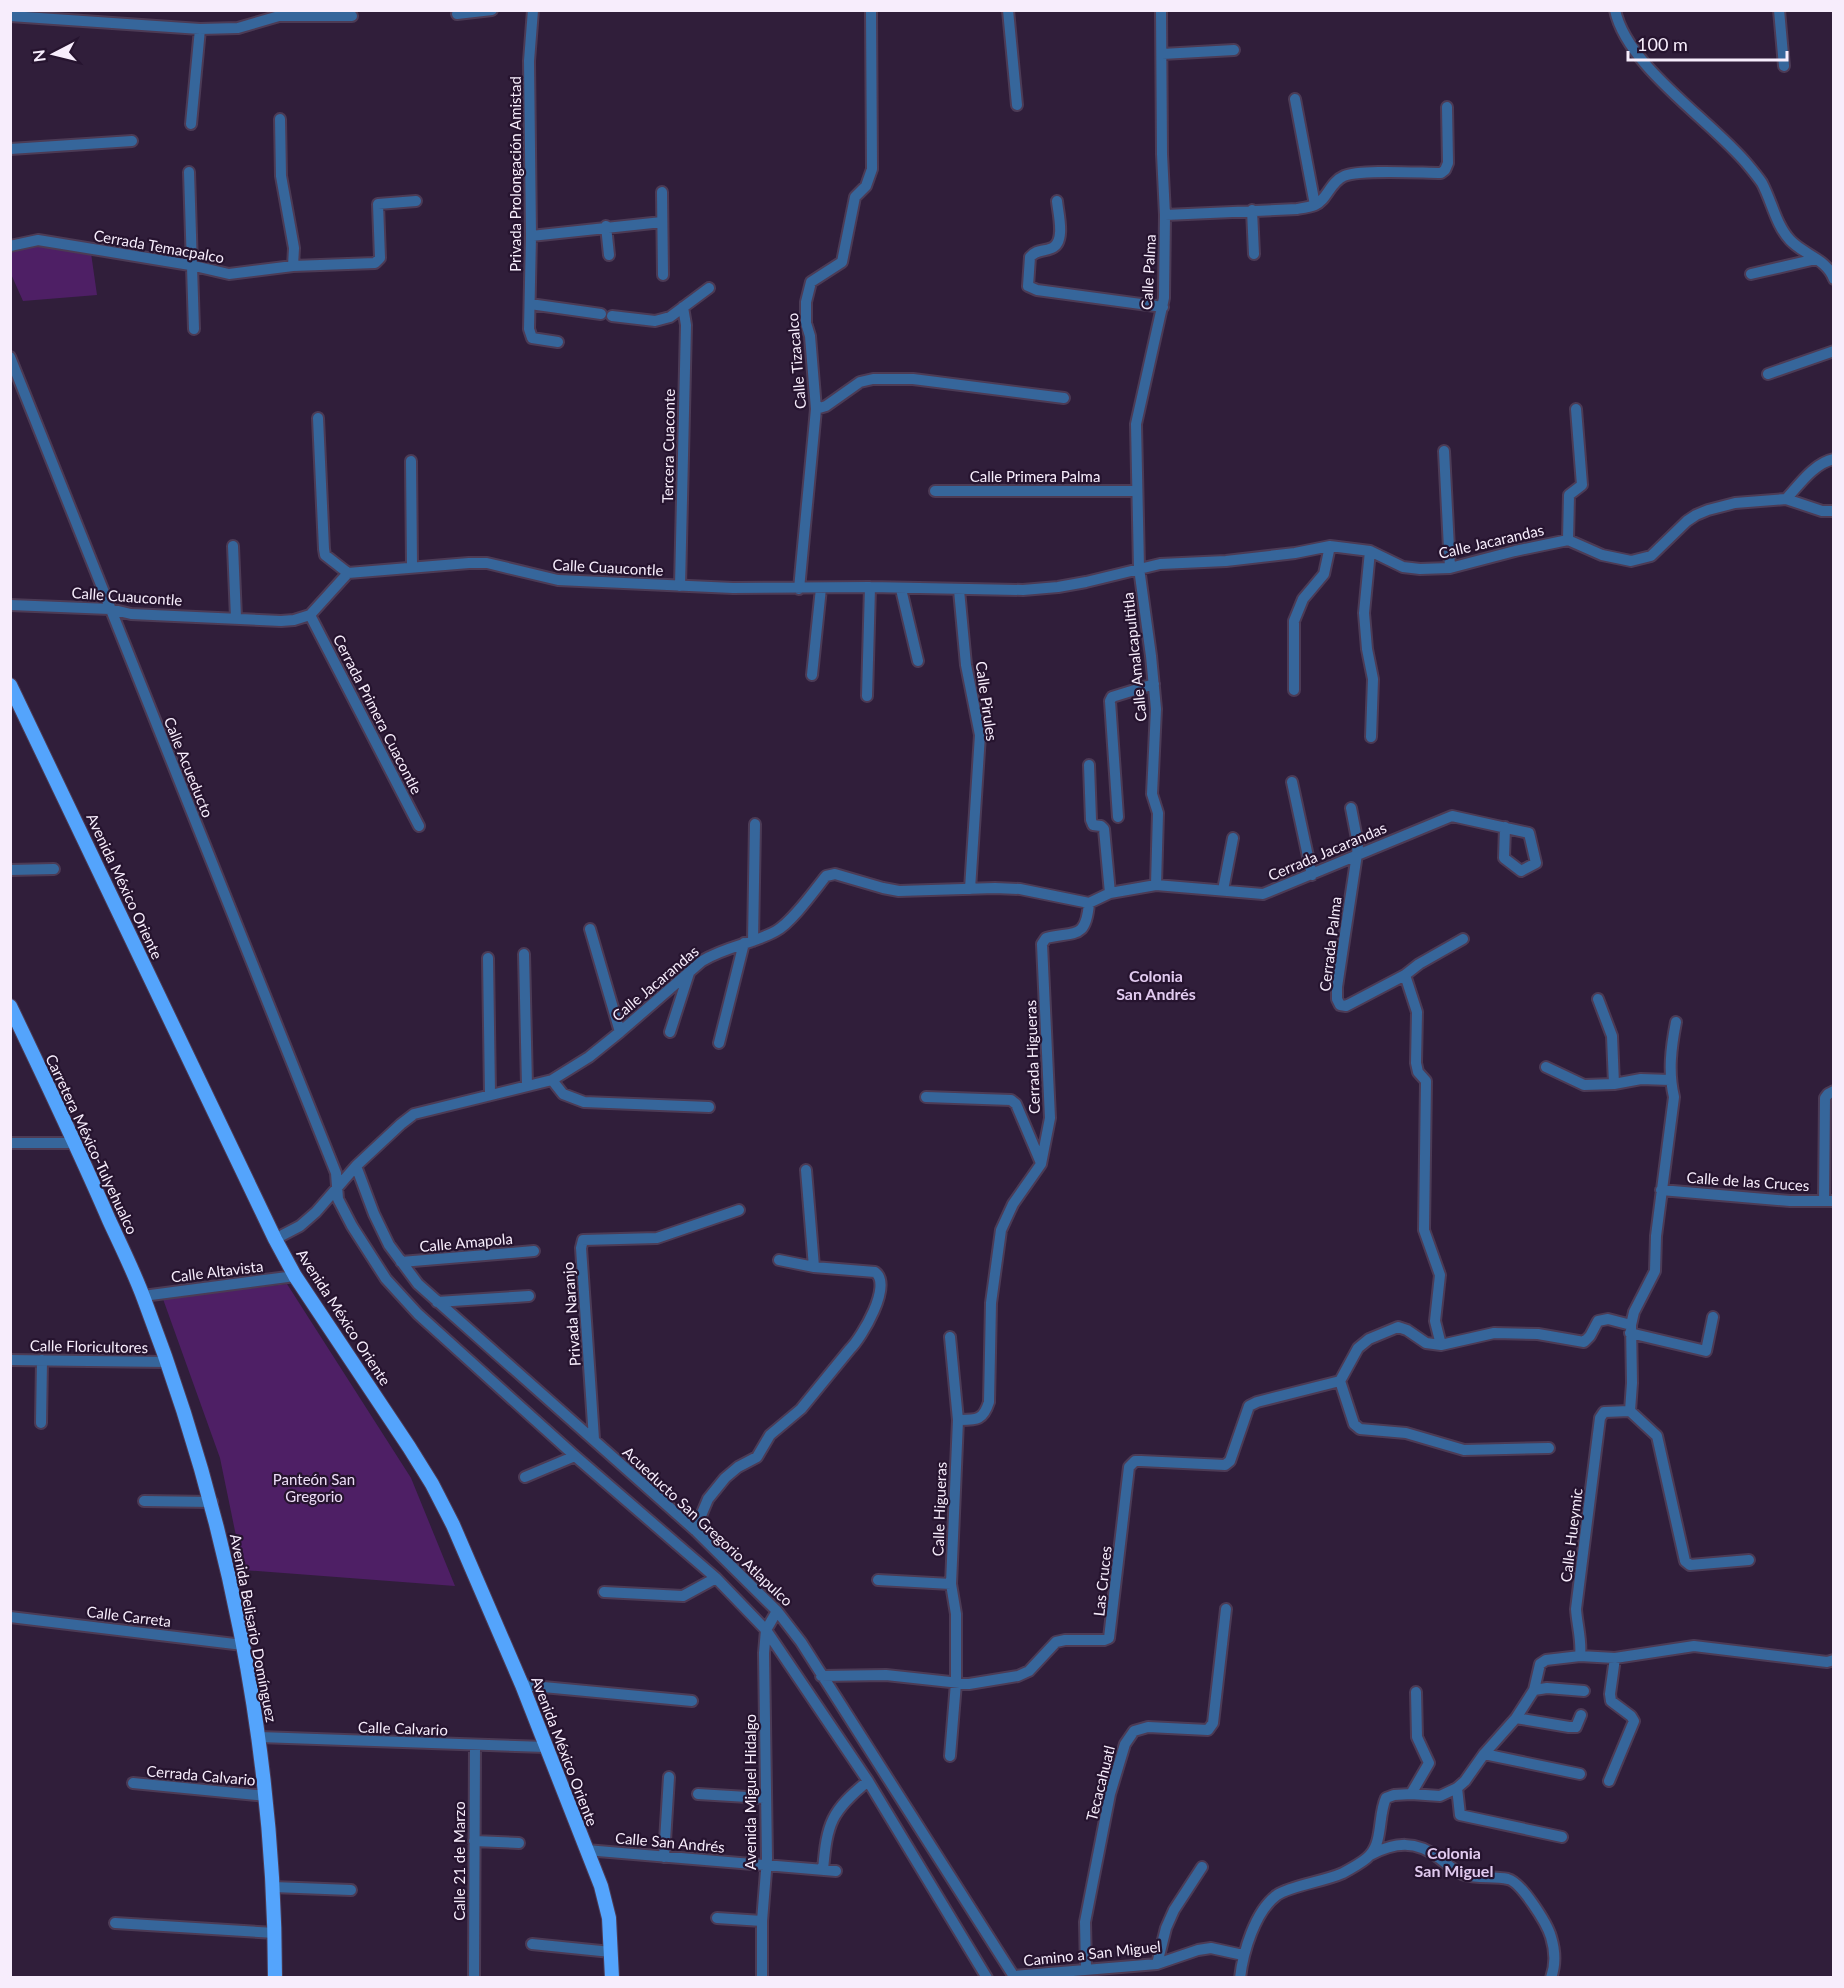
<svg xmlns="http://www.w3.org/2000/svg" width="1844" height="1988" font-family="Lato,sans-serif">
<rect width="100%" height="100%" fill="#301e3a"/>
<path fill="#4e1f65" d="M38 245 91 253 97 295 23 301 11 274V251Z
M287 1284 411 1478 455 1586 243 1570 220 1458 163 1299Z"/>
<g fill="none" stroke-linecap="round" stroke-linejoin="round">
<defs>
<path id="minor" d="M533 10 529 61 531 236 529 329 532 338 558 342
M1008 10 1017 105
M1615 10C1627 67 1711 120 1748 165 1753 171 1758 177 1762 183 1772 202 1776 225 1790 240 1804 255 1827 259 1834 279
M1779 10 1784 66
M457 14 492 10
M10 16 200 29 238 28 279 16H352
M1162 54 1234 50
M1295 99 1315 205
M280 119 281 176 294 248 293 266
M191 124 200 29
M10 149 132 141
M189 172 194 329
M662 192 663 275
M1057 201C1058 213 1066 242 1052 248 1043 252 1037 249 1030 257L1028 286 1037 290 1163 307
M1252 210 1254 254
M1165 215 1297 209C1303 208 1310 207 1315 205 1327 200 1330 182 1344 176 1360 169 1421 173 1441 173L1445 170 1448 163 1447 107
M606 226 609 255
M531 236 662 222
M10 246 38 240 190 265 229 274 293 266 375 263 380 258 378 204 416 201
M1751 274 1816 259
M530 304 601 314
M612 316 655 321 670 317 709 288
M10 357 336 1173 338 1199 352 1226 386 1279 418 1314 575 1456 716 1578 766 1630 868 1781 987 1978
M1768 374 1834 351
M816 409 826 406 860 382 873 379H913L1064 398
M318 418 324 549 325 555 348 573
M1444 451 1450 568
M411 461 412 566
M935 491H1136
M1786 499 1822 511H1834
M1568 540 1569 495 1582 485 1576 409
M233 546 236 618
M1370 551 1364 613 1367 649 1373 679 1371 737
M680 586 686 325 683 307
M799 589 816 409 810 336 806 323V302L811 282 842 262 855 197 866 186 872 169 871 10
M901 589 918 661
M959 590 966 665 980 735 970 889
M10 605 110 609 131 614 281 621 294 620 310 615 348 573 469 563H487L558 580 733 588 870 587 1023 590 1058 587 1086 582 1160 564 1226 561 1295 553 1330 546 1370 551 1403 567 1420 569 1450 568 1515 551 1568 540 1602 555 1631 561 1651 556 1687 521 1696 515 1708 510 1735 503 1786 499C1799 485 1814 463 1834 459
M310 615 419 826
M812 675 821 588
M1294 690V621L1303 599 1324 574 1330 546
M867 696 870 587
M1089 765 1091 820 1093 825 1101 826 1104 829 1110 893
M1292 782 1312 875
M1351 808 1358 844 1357 854 1337 987V999L1340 1005 1346 1006 1405 975 1419 964 1463 939
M1118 817 1110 701 1112 697 1154 684
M10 870 54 869
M1156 885 1158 813 1152 794 1156 709 1151 656 1139 568 1136 424 1164 298 1165 215 1162 154 1161 10
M1223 890 1233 838
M590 929 620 1032
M753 941 755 824
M524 954 527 1086
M488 958 490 1094
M1405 975 1417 1012 1416 1063 1418 1072 1426 1081 1424 1230 1440 1275 1435 1321 1441 1345
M1598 999 1612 1036 1614 1084
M670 1032 689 973
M719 1043 744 943
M1546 1067 1584 1085 1614 1084 1641 1079 1670 1080
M552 1080 563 1094 584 1102 709 1107
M926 1097 1011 1100 1016 1104 1041 1163
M10 1143H75
M356 1166 374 1214 389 1245 418 1284 695 1530 777 1611 801 1642 1015 1978
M806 1170 814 1267
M1661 1190 1790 1201H1834
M1824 1200 1825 1098 1828 1094 1834 1091
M275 1239 300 1226 316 1212 356 1166 401 1124 414 1114 552 1080 589 1057 620 1032 702 961C726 946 753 944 776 931 792 922 814 891 826 876L835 874 883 888 899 891 995 888 1020 889 1089 903 1110 893 1156 885 1263 894 1452 816 1529 833 1536 863 1521 871 1504 858 1505 827
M401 1262 534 1251
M143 1296 295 1276
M437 1302 529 1296
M1630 1333 1706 1351 1713 1317
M10 1360 167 1362
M1340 1381 1354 1424 1360 1429 1406 1433 1464 1450 1549 1448
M1630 1411 1657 1436 1685 1561 1690 1565 1749 1560
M958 1420C976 1420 983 1421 989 1402L991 1303 1001 1230 1013 1204 1041 1164 1050 1118 1042 944 1046 938C1075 931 1086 940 1089 903
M41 1423 42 1360
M594 1439 581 1248 583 1240 657 1238 739 1210
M525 1477 575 1456
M144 1501 212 1502
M695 1530 708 1499 725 1478 738 1467 757 1457 770 1435 801 1409 850 1349C862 1337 893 1285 875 1272L814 1267 779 1260
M878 1580 951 1584
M604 1592 683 1596 716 1578
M10 1617 243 1645
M1580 1656 1615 1658 1694 1646 1827 1662 1834 1660
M821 1676 886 1675 969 1684 1018 1676 1029 1671 1056 1642 1065 1640H1104L1109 1638 1129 1467 1135 1461H1141L1225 1465 1230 1461 1249 1406 1257 1402 1340 1381 1358 1348 1369 1339 1398 1327 1407 1330 1426 1343 1441 1345 1494 1333 1538 1334 1584 1342 1590 1336 1598 1321 1608 1319 1631 1325
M522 1685 692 1701
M1534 1690 1547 1688 1584 1691
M1516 1718 1569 1727H1576L1581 1715
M259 1737 546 1747
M1484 1754 1580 1774
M950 1756 956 1683V1614L951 1584 958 1420 950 1337
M1609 1781 1634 1721 1631 1716 1611 1701 1610 1694 1615 1658
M133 1783 266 1796
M1457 1788 1460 1815 1562 1837
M698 1794 765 1798
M1411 1794 1429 1763 1417 1737 1416 1692
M474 1841 519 1843
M586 1850 836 1871
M1370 1855C1395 1842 1416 1840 1439 1858 1446 1863 1454 1871 1462 1874 1477 1879 1492 1876 1508 1879 1521 1882 1547 1923 1551 1937 1555 1950 1556 1964 1551 1978
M664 1857 669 1777
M823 1870C827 1823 831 1811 868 1781
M273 1887 351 1890
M717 1918 762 1921
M115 1923 275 1933
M532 1944 611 1952
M1157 1964 1166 1928 1174 1910 1202 1867
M1086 1969 1085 1922 1110 1794 1125 1744 1134 1731 1148 1727 1208 1730 1213 1723 1226 1609
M1014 1976 1157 1964 1198 1950 1211 1948 1243 1955
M474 1978 475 1745
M762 1978V1921L767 1859 764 1653 766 1630 777 1611
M1240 1978C1243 1952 1255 1911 1277 1895 1292 1885 1323 1882 1343 1873 1351 1868 1363 1863 1370 1855 1383 1841 1378 1815 1386 1798L1394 1795 1411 1794 1440 1796 1457 1788 1465 1781 1484 1754 1516 1718 1534 1690 1540 1664 1546 1660 1580 1656C1582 1641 1577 1625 1576 1609L1600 1418 1604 1412 1630 1411 1632 1383 1631 1325 1634 1312 1655 1271 1656 1236 1674 1097C1668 1072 1671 1048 1676 1022"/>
<path id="major" d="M10 685 275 1239 295 1276 409 1447 432 1484 453 1525 522 1685 601 1886 609 1918 612 1978
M10 1006C44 1077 78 1148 109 1220 121 1246 134 1272 144 1299 227 1515 275 1746 275 1978"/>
</defs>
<use href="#minor" stroke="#4c3b55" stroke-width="14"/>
<use href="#major" stroke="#4c3b55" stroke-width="16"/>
<use href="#minor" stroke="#36669b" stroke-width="10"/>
<use href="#major" stroke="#54a4fc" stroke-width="14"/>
</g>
<g text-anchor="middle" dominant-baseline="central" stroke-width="4.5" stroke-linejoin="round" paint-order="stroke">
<g font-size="15" fill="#f7edfc" stroke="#26142f">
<text transform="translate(515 174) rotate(-90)">Privada Prolongación Amistad</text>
<text transform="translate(159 246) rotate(10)">Cerrada Temacpalco</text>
<text transform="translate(1148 272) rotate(-87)">Calle Palma</text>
<text transform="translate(796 361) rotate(-95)">Calle Tizacalco</text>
<text transform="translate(668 446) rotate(-89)">Tercera Cuaconte</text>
<text x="1035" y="476">Calle Primera Palma</text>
<text transform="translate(1491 541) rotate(-13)">Calle Jacarandas</text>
<text transform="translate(608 567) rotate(3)">Calle Cuaucontle</text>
<text transform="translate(127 596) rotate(4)">Calle Cuaucontle</text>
<text transform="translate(1134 657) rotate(-96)">Calle Amalcapultitla</text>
<text transform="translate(987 701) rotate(82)">Calle Pirules</text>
<text transform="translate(378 714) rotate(63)">Cerrada Primera Cuacontle</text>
<text transform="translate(189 767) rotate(68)">Calle Acueducto</text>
<text transform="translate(1327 851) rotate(-23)">Cerrada Jacarandas</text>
<text transform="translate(125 886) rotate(65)">Avenida México Oriente</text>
<text transform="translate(1330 944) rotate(-83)">Cerrada Palma</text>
<text transform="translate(655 983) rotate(-40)">Calle Jacarandas</text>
<text transform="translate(1032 1057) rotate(-92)">Cerrada Higueras</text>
<text transform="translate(92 1144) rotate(65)">Carretera México-Tulyehualco</text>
<text transform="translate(1748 1181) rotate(4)">Calle de las Cruces</text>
<text transform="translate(466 1242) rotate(-5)">Calle Amapola</text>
<text transform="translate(217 1271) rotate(-7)">Calle Altavista</text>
<text transform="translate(571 1314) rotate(-94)">Privada Naranjo</text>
<text transform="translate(344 1317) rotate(57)">Avenida México Oriente</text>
<text transform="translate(89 1346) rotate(1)">Calle Floricultores</text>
<text transform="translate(939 1509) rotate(-88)">Calle Higueras</text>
<text transform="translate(708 1526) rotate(43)">Acueducto San Gregorio Atlapulco</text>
<text transform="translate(1571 1535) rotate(-83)">Calle Hueymic</text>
<text transform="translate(1102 1581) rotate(-84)">Las Cruces</text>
<text transform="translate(129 1616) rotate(7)">Calle Carreta</text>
<text transform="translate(254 1628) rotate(79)">Avenida Belisario Domínguez</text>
<text transform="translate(403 1728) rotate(2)">Calle Calvario</text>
<text transform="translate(565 1751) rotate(69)">Avenida México Oriente</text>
<text transform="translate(201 1775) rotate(5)">Cerrada Calvario</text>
<text transform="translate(1100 1783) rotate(-76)">Tecacahuatl</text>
<text transform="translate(750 1792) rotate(-90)">Avenida Miguel Hidalgo</text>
<text transform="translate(670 1842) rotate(5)">Calle San Andrés</text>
<text transform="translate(459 1861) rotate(-90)">Calle 21 de Marzo</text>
<text transform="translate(1092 1953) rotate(-6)">Camino a San Miguel</text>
</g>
<g font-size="15" fill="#edddf7" stroke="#26142f">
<text x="314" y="1479">Panteón San<tspan x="314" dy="17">Gregorio</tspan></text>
</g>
<g font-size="16" font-weight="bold" fill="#e1caef" stroke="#26142f">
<text x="1156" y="975">Colonia<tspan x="1156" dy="18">San Andrés</tspan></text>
<text x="1454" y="1852">Colonia<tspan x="1454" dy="18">San Miguel</tspan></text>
</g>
</g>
<rect width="1844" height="1988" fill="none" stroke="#f7edfc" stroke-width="24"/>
<g transform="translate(54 54) rotate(263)" stroke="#26142f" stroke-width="4.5" paint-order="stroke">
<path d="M0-4.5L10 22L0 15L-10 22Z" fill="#f7edfc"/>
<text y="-9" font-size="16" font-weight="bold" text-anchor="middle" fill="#f7edfc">N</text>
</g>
<path d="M1628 51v9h159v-9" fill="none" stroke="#f7edfc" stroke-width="3"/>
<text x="1637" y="51" font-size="18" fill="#f7edfc" stroke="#26142f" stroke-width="4.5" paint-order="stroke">100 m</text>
</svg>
